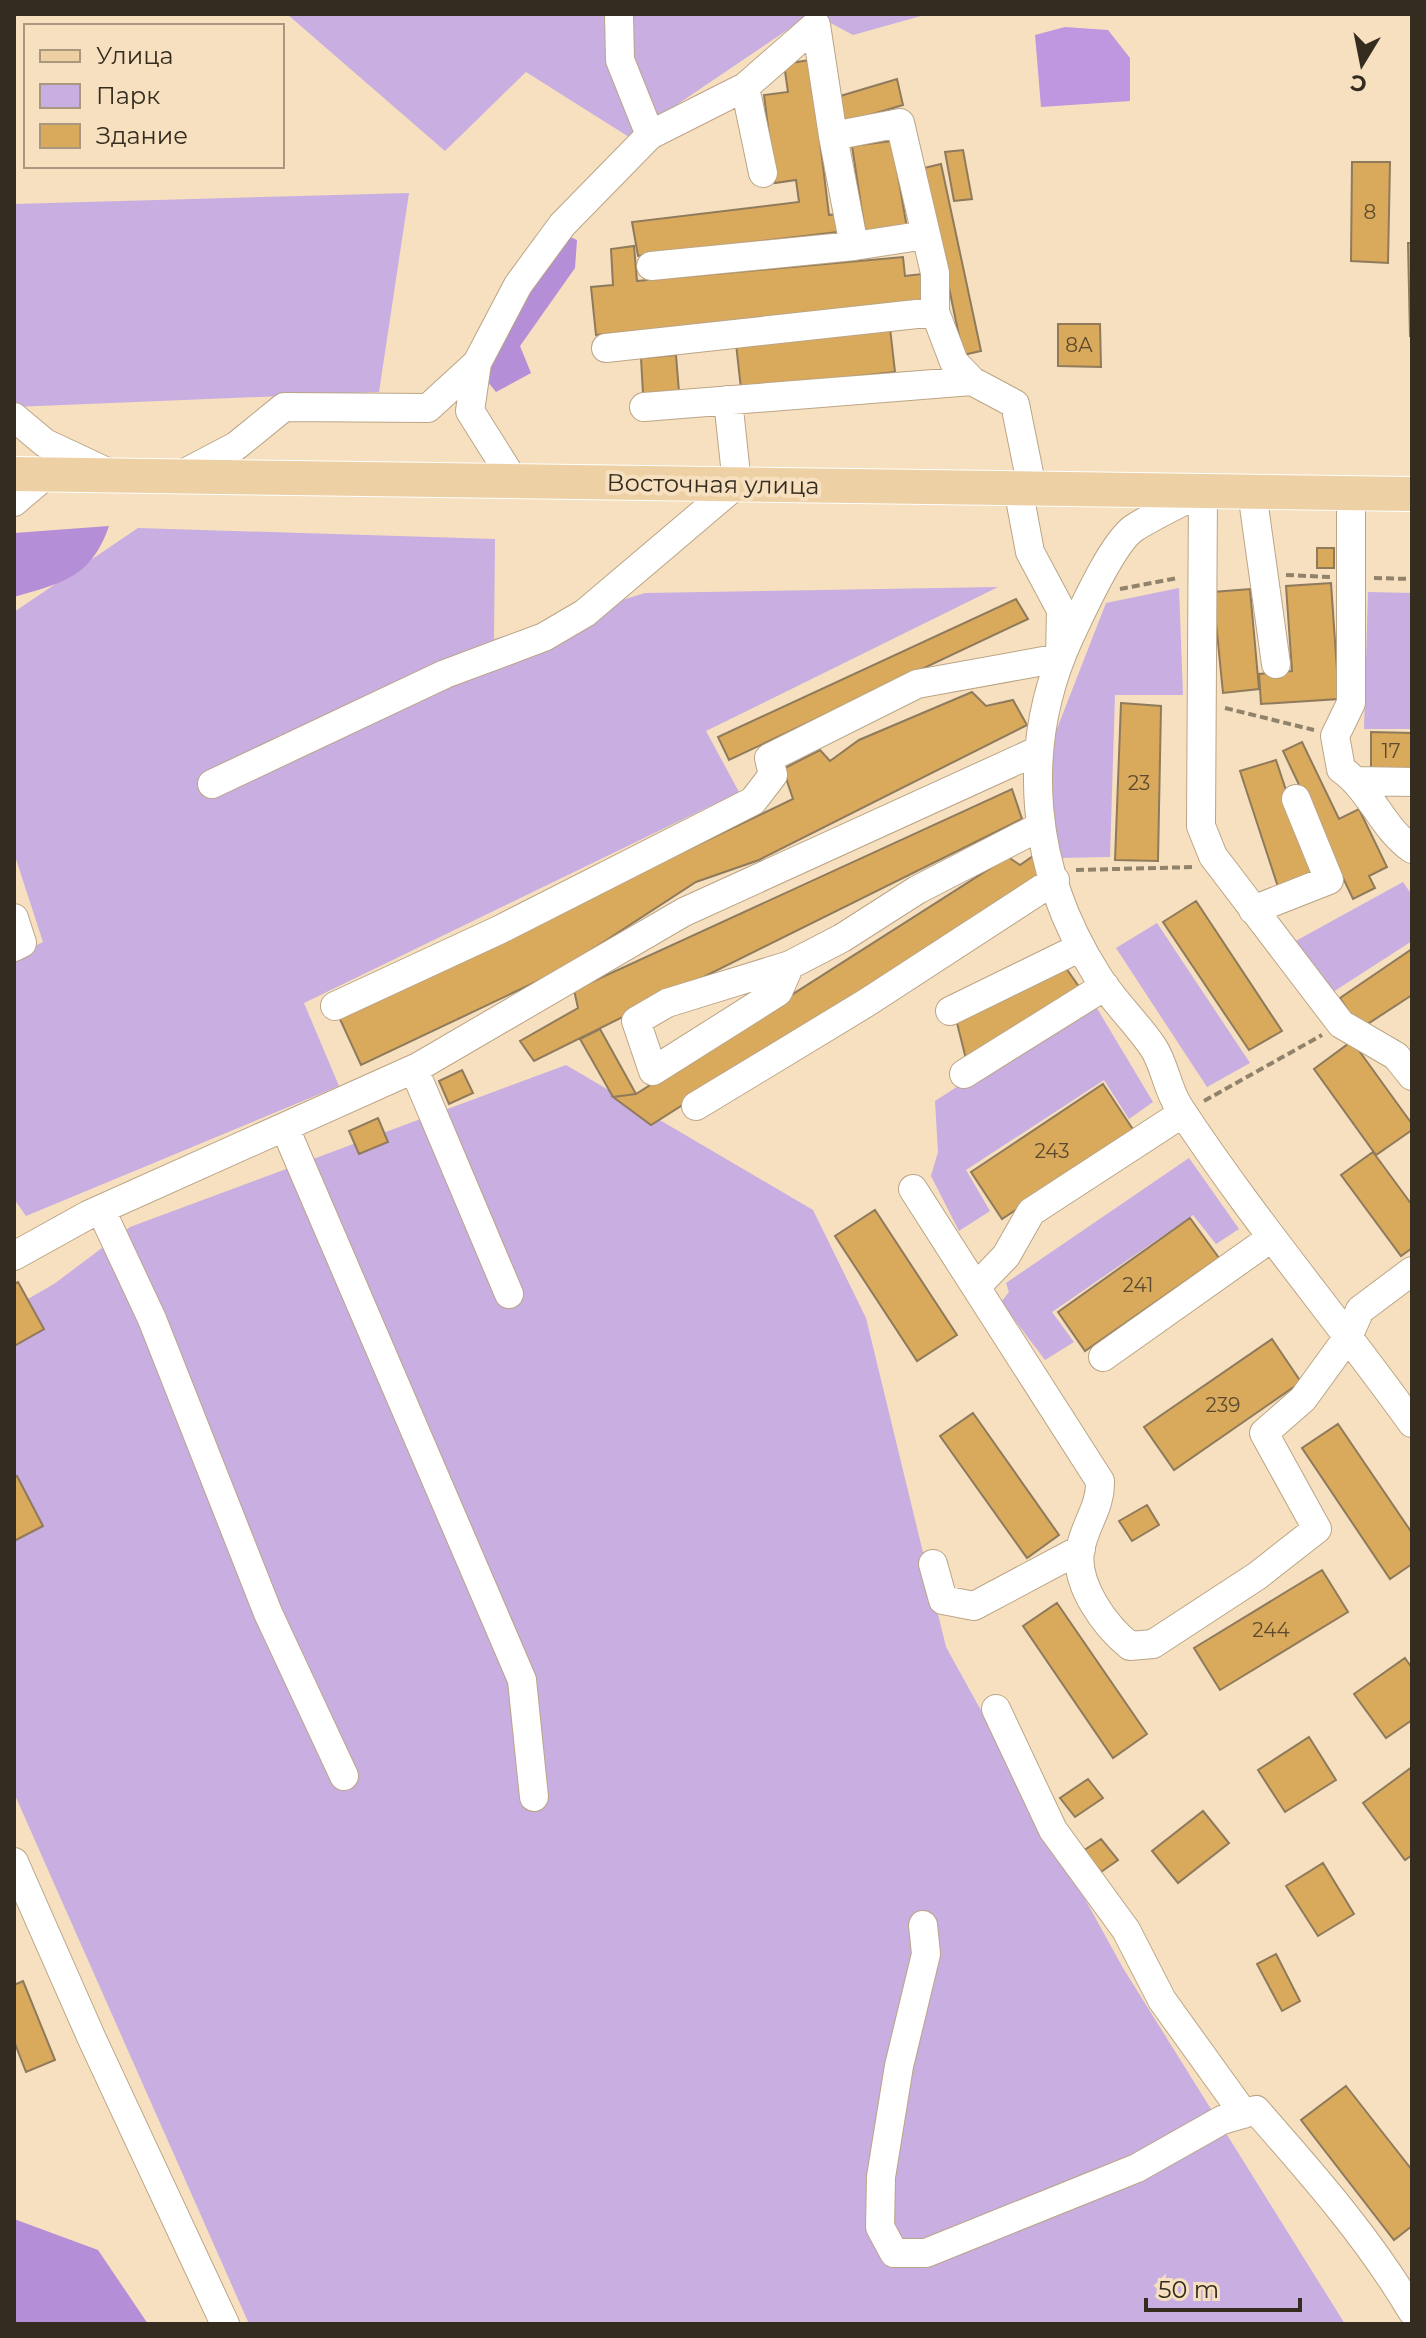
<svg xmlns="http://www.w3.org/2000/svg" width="1426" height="2338" font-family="Montserrat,sans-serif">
<rect width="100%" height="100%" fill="#f6e0bf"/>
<path fill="#c8aee1" d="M287 14H811L629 137 526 72 445 151Z
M814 14H928L853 35Z
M409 193 379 392 14 407V204Z
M138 528 495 539 494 639 645 593 998 587 706 731 739 792 304 1003 339 1086 26 1216 14 1199V956L43 942 14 853V612Z
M1179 588 1183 695H1115L1110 857 1059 858 1050 816 1053 739 1106 603Z
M1368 592 1412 593V729H1364Z
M1403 882 1412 895V941L1333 992 1292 943Z
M1157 923 1250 1063 1207 1087 1116 948Z
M1092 1000 1153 1102 1129 1119 1104 1080 966 1170 990 1211 959 1231 931 1176 938 1152 935 1101Z
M566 1065 813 1210 866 1318 946 1647 1123 1968 1345 2324H249L14 1793V1307L54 1284 130 1227Z
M1189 1158 1239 1229 1216 1244 1193 1215 1052 1312 1074 1342 1045 1360 1001 1302 1009 1292 1006 1283Z"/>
<path fill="#b48ed6" d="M564 234 577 240 575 268 520 346 531 373 496 392 484 377 498 338Z
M109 526C91 578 62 583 14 597V533Z
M14 2219 98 2250 148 2324H14Z"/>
<path fill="#be97e0" d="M1065 27 1108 30 1130 58V101L1041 107 1035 35Z"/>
<path fill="#d9a95c" stroke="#8f7a5c" stroke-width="2" d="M810 60 829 215 836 214 838 232 638 256 632 222 799 202 796 180 775 183 764 95 788 92 784 64Z
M897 79 903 105 846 122 837 97Z
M892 141 907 228 865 232 852 146Z
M963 150 972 199 954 201 945 152Z
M1352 162H1390L1388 263 1351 261Z
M941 164 981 351 963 355 924 168Z
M1408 243H1412V336H1410Z
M634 246 637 281 903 257 905 276 922 274 925 305 596 335 591 287 613 285 611 249Z
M1058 324H1100L1101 367 1058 366Z
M890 328 895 372 741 389 736 344Z
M676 355 679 392 643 394 641 358Z
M1317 548H1334V568H1317Z
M1331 583 1339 699 1261 704 1259 674 1292 671 1286 586Z
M1250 589 1259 689 1223 693 1213 592Z
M1016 599 1028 619 729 760 718 737Z
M972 692 986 706 1013 700 1027 725 759 860 696 882 559 971 361 1065 339 1017 793 799 783 769 820 750 830 761 859 740Z
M1121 703 1161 706 1158 861 1115 860Z
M1371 732 1412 733V770L1371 769Z
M1302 742 1339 819 1359 809 1387 867 1369 876 1375 888 1353 899 1283 751Z
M1276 760 1315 878 1279 890 1240 771Z
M1012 789 1022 819 534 1061 520 1041 578 1008 574 990Z
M1033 856 1042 877 651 1125 613 1097 636 1094 1008 857 1020 865Z
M1196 901 1282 1031 1249 1050 1163 922Z
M1412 949V995L1360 1029 1340 998Z
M1061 961 1082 991 967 1063 956 1019Z
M600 1029 636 1094 613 1097 580 1039Z
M1352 1041 1412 1124V1130L1376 1155 1314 1069Z
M462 1070 473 1093 449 1104 439 1081Z
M1103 1084 1134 1131 1002 1219 971 1172Z
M378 1118 388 1142 359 1154 349 1131Z
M1373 1152 1412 1205V1248L1401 1256 1341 1175Z
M875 1210 957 1335 917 1361 835 1236Z
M1190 1218 1219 1258 1085 1351 1058 1312Z
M18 1282 44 1329 14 1346V1284Z
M1272 1339 1301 1382 1174 1470 1144 1427Z
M973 1413 1059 1535 1027 1558 940 1436Z
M1338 1424 1412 1533V1564L1390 1579 1302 1448Z
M17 1476 43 1526 14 1541V1478Z
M1147 1505 1159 1525 1132 1541 1119 1521Z
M1322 1570 1348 1612 1220 1690 1194 1648Z
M1057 1603 1147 1734 1113 1758 1023 1626Z
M1405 1658 1412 1668V1720L1386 1738 1354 1694Z
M1309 1737 1336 1780 1285 1812 1258 1770Z
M1412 1767V1855L1405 1860 1363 1803Z
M1088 1779 1103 1798 1075 1817 1060 1798Z
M1203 1811 1229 1843 1178 1883 1152 1851Z
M1101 1839 1118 1860 1101 1872 1083 1851Z
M1323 1863 1354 1914 1318 1936 1286 1886Z
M1276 1954 1300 2001 1282 2011 1257 1964Z
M23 1981 55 2060 26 2072 14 2041V1985Z
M1346 2086 1412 2170V2226L1394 2240 1301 2120Z"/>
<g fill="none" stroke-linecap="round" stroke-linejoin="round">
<defs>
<path id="minor" d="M619 14 620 60 650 135
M763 173 745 87 816 25 833 136
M854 246 926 235
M651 266 854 246 833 136 900 123 935 273V312
M606 348 935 312 954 362 972 381
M644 407 972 381 1015 404 1032 488
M14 417 45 443 109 473
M179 476 236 446 284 407 428 408 477 363
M514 481 470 411 477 363 518 285 562 225 650 135 745 87
M1252 492 1276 664
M1351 493V703L1335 736 1341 769C1371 790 1382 828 1412 849
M14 502 47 474
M1359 781 1412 782
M212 784 445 674 544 637 585 613 737 484 728 400
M1253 910 1329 880 1296 799
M14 918 22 943 14 947
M790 965 778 992 653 1071 636 1021 667 1003 790 965 842 938 917 890 1041 826
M335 1006 499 930 753 801 773 775 769 758 917 684 1060 658 1061 610 1030 552 1018 488
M950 1011 1081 947
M414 1069 509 1294
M964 1074 1105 986
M1412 1076 1396 1056 1341 1024 1213 856 1201 826 1203 491C1181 503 1156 514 1134 528 1112 543 1082 611 1070 636 1018 749 1031 871 1097 975 1113 1001 1136 1022 1153 1047 1165 1065 1167 1089 1179 1107 1251 1217 1336 1317 1412 1423
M696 1106 866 1003 1055 880
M285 1128 522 1680 534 1797
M913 1189 1100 1481C1101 1508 1084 1525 1080 1551 1075 1585 1105 1626 1130 1646L1153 1644 1257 1576 1317 1529 1264 1433 1303 1399 1348 1337 1360 1310 1412 1271
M101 1210 152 1319 268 1613 344 1776
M14 1256 88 1215 418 1067 684 912 1037 751
M976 1287 1006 1256 1031 1212 1183 1113
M1103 1357 1271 1238
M933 1564 943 1600 974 1606 1081 1549
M996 1709 1053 1830 1126 1930 1162 2000 1244 2114
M14 1862 92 2039 225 2324
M923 1925 926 1954 899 2066 881 2177 880 2227 894 2253H926L1137 2168 1222 2120 1256 2110C1312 2174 1368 2237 1412 2311"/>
<path id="major" d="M14 474 1412 494"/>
</defs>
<use href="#minor" stroke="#bba586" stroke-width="30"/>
<use href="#major" stroke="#fff" stroke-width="36"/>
<path stroke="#91826c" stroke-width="4" stroke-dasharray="8 4" stroke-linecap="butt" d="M1286 575 1330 577
M1374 578 1412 579
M1120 589 1178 578
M1225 708 1314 730
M1076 870 1195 867
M1204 1101 1322 1035"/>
<use href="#minor" stroke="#fff" stroke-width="28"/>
<use href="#major" stroke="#edd0a3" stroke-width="34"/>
</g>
<g text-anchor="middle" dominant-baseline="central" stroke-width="8" stroke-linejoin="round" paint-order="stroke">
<g font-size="20" fill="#5e4b2f">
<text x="1370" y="212">8</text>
<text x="1079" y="345">8А</text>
<text x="1391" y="751">17</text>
<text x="1139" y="783">23</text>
<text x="1052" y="1151">243</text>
<text x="1138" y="1285">241</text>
<text x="1223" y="1405">239</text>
<text x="1271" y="1630">244</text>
</g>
<g font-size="24" fill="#352c20" stroke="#f6e0bf">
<text transform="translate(713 484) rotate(1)">Восточная улица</text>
</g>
</g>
<rect width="1426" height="2338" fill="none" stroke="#352c20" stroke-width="32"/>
<rect x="24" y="24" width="260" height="144" fill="#f6e0bf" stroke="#a9987f" stroke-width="2"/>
<rect x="40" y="50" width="40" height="12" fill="#edd0a3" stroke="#a9987f" stroke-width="2"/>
<text x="96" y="64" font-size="24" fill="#352c20">Улица</text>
<rect x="40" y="84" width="40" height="24" fill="#c8aee1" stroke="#a9987f" stroke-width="2"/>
<text x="96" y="104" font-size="24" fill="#352c20">Парк</text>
<rect x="40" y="124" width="40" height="24" fill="#d9a95c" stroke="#a9987f" stroke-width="2"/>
<text x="96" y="144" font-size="24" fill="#352c20">Здание</text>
<g transform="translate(1362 64) rotate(190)" stroke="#f6e0bf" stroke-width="6" paint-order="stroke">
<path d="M0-6L14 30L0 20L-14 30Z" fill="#352c20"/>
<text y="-12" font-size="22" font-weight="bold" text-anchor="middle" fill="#352c20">С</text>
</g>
<path d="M1146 2298v12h154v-12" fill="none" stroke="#352c20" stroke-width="4"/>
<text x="1158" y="2298" font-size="24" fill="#352c20" stroke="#f6e0bf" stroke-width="6" paint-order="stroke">50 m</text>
</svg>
